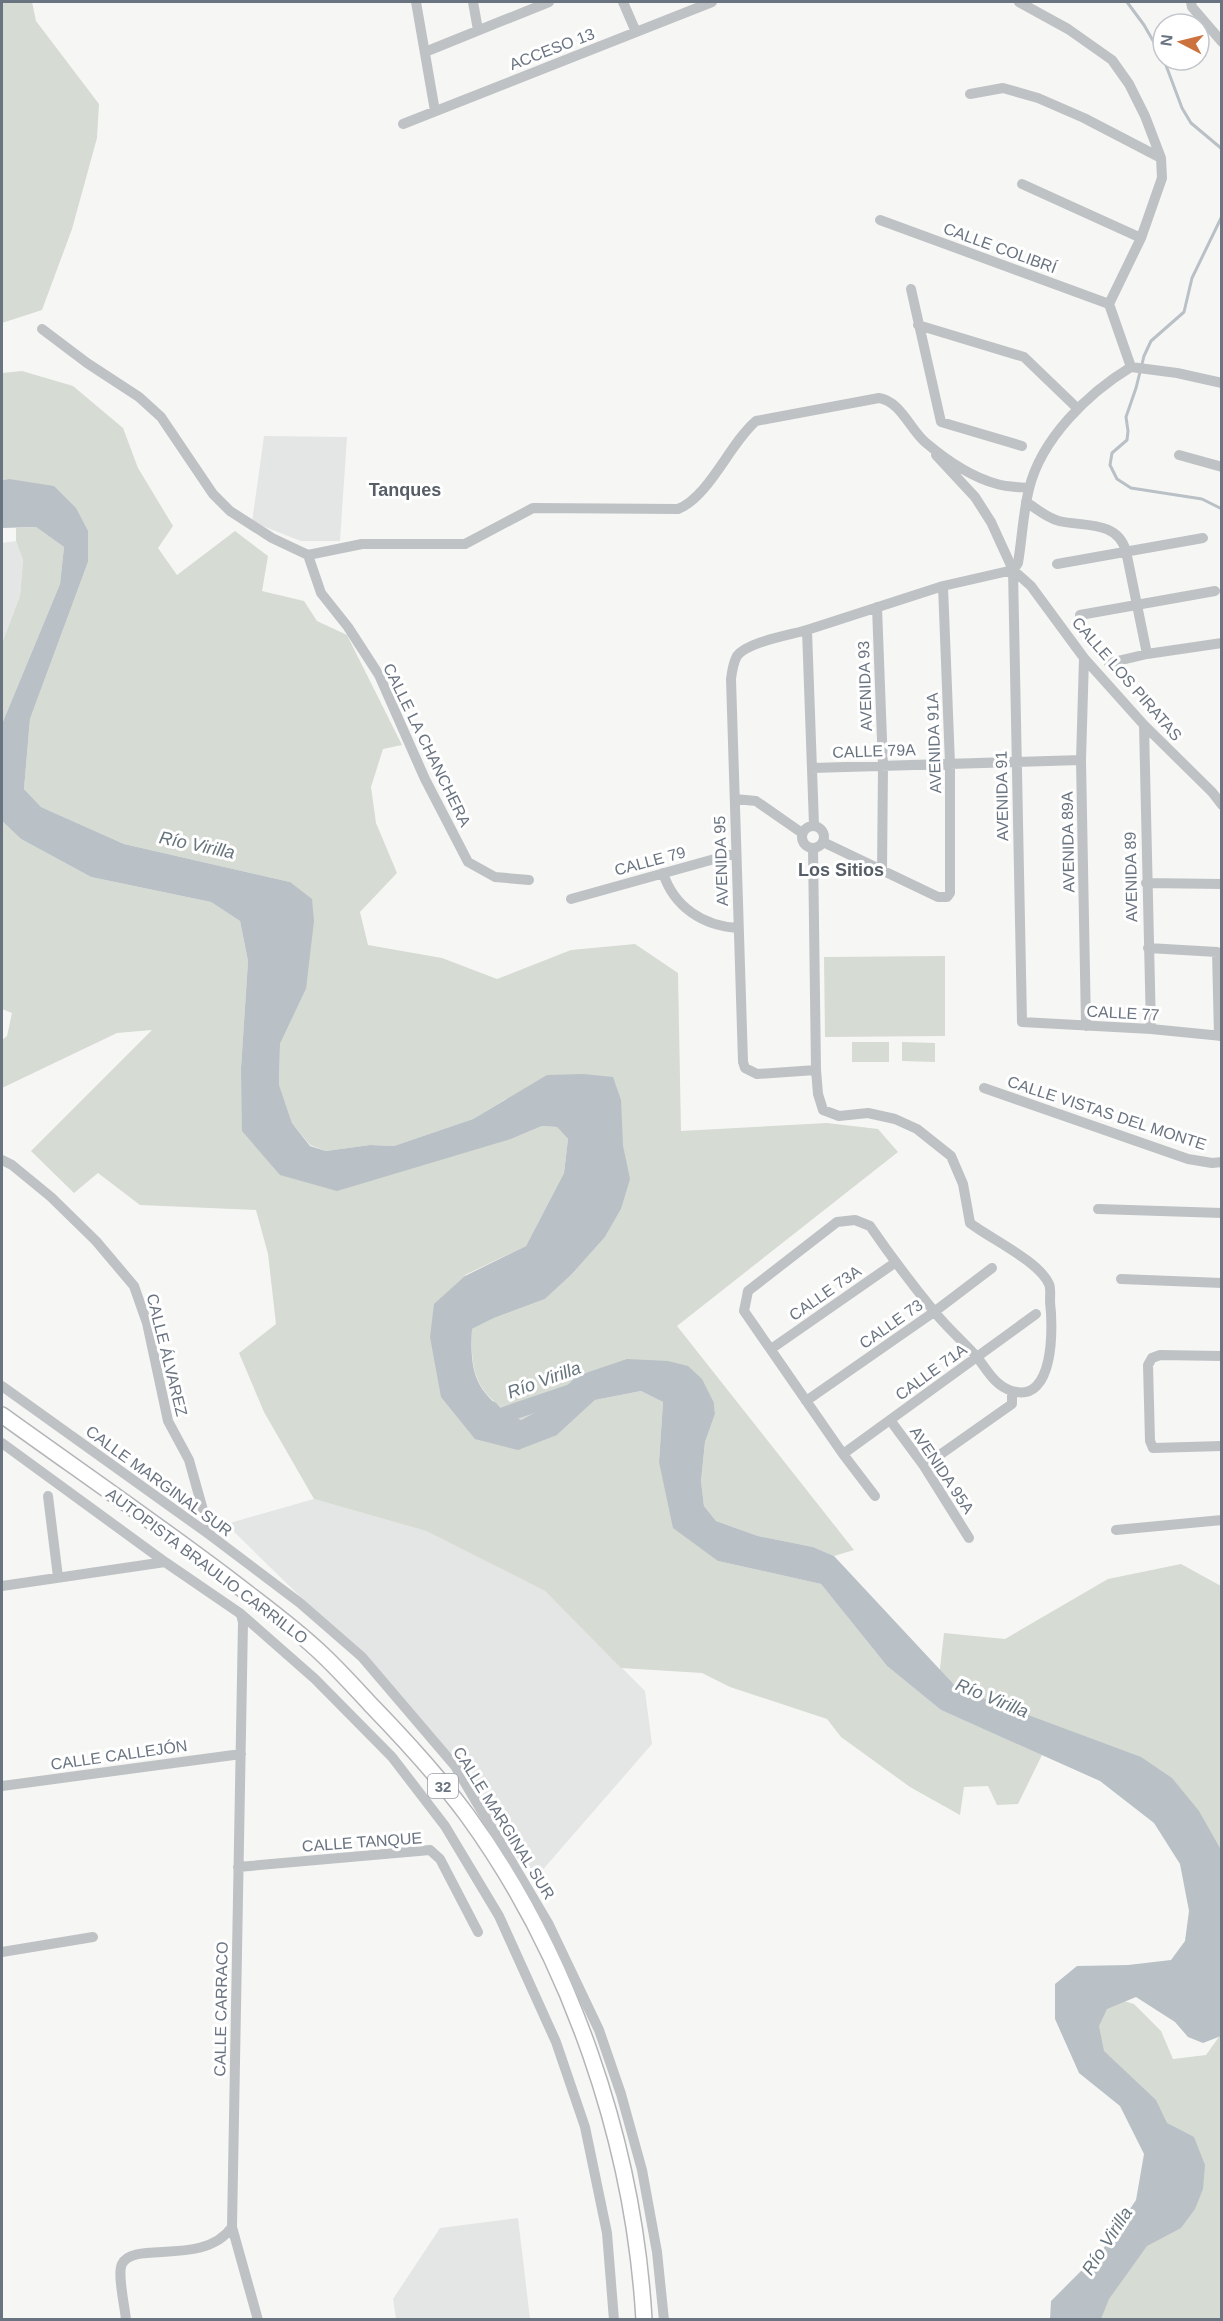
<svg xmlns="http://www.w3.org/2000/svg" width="1223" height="2321" font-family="Arial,sans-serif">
<rect width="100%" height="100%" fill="#f6f7f4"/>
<path fill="#e4e6e5" d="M264 436 347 437 340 541H301L252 522Z
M16 541 23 560 20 596 2 643V543Z
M314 1499 426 1531 545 1591 645 1691 652 1744 533 1881 455 1766 362 1657 226 1524Z
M518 2218 530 2319H396L393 2299 440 2228Z"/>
<path fill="#d6dbd4" d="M2 2H32L36 21 99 104 97 138 72 229 42 310 2 323Z
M22 371 73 386 123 428 138 468 173 526 158 548 177 575 235 531 268 556 262 591 304 601 317 621 347 635 402 745 383 749 371 787 376 823 397 873 360 912 368 945 442 958 497 979 571 950 635 944 678 973 681 1131 827 1123 878 1129 898 1152 677 1326 854 1550 834 1556 813 1547 758 1536 716 1521 704 1506 701 1481 705 1442 715 1414 714 1403 577 1376 543 1408 521 1420C478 1395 470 1378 472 1329L494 1318 545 1299 572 1274 605 1237 621 1209 629 1179 623 1145 506 1099 473 1119 394 1146 370 1145 326 1151 310 1145 292 1123 279 1086 280 1044 306 989 290 882 124 844 41 807 24 789 30 719 88 562 9 479 2 480V373Z
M36 527 64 547 60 584 2 724V643L20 596 23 560 16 541V528Z
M2 821 21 839 91 877 211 902 240 921 248 961 241 1068 280 1175 511 1139 542 1126 557 1127 568 1139 564 1173 526 1246 465 1275 441 1397 557 1435 595 1400 641 1391 663 1402 659 1462 718 1561 821 1584 887 1666 941 1710 1042 1755 1018 1804 997 1805 988 1786 964 1787 960 1815 910 1787 841 1737 827 1719 730 1687 702 1673 621 1668 545 1591 426 1531 314 1499 264 1412 239 1353 276 1324 268 1254 256 1210 140 1205 98 1173 74 1193 31 1151 152 1030 117 1033 2 1088V1040L7 1036 12 1013 2 1009Z
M945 956V1036L825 1037 824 957Z
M852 1042H889V1062H852Z
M902 1042 935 1043V1062L902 1061Z
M1181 1564 1221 1586V1983L1169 1815 938 1686 944 1633 1005 1639 1108 1579Z
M1107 1996 1134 2004 1161 2031 1173 2059 1206 2055 1221 2034V2319H1091L1161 2179 1108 2080 1085 2000Z"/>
<path fill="#b9c0c6" d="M9 479 54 486 76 508 88 531V562L30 719 24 789 41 807 124 844 290 882 312 899 314 921 306 989 280 1044 279 1085 292 1123 310 1146 326 1151 370 1145 394 1146 473 1119 547 1075 583 1074 613 1077 621 1100 623 1145 630 1179 621 1209 605 1237 572 1274 545 1299 494 1318 472 1329C469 1377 478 1397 521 1420L543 1408 577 1376 627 1359 668 1361 688 1366 702 1379 714 1403 715 1414 705 1442 701 1481 704 1506 716 1521 758 1536 813 1547 834 1556 958 1689 1141 1757 1172 1778 1199 1811 1221 1850V2036L1203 2043 1188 2037 1175 2022 1136 1997 1107 2009 1099 2026 1104 2051 1156 2100 1167 2123 1194 2137 1205 2165 1203 2189 1195 2209 1181 2228 1147 2246 1109 2299 1101 2319H1050L1051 2301 1103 2249 1136 2200 1144 2154 1120 2106 1079 2073 1055 2019V1984L1077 1966 1128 1965 1171 1960 1185 1941 1189 1911 1180 1864 1154 1823 1100 1781 941 1710 887 1666 821 1584 718 1561 673 1528 659 1462 663 1402 641 1391 595 1400 557 1435 518 1450 475 1439 441 1397 430 1337 434 1304 465 1276 526 1246 564 1173 568 1139 557 1127 542 1126 511 1139 337 1191 280 1175 242 1131 241 1068 248 961 240 921 211 902 91 877 21 839 2 821V724L60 584 64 547 36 527 2 528V480Z"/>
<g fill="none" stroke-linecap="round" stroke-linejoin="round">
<path stroke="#b9c0c6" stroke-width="3" d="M1127 2 1144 25 1163 58
M1164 60 1182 108 1191 123 1222 149
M1222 216 1192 278 1184 312 1151 341 1144 356 1136 388 1126 417 1128 431 1127 440 1112 453 1110 465 1117 479 1131 488 1202 499 1222 509"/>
<path stroke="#b9c0c6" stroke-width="16" d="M491 1409 498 1417 571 1392"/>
<defs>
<path id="highway" d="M2 1415C77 1469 154 1522 228 1578 260 1603 294 1627 323 1655 340 1671 356 1689 371 1705 405 1740 438 1776 467 1815 571 1958 634 2144 644 2320"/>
</defs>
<use href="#highway" stroke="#b3b5b8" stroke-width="18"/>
<path stroke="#bfc2c5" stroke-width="10" d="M416 2 435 111
M473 2 478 30
M623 2 636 32
M1019 2 1068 29 1112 60 1129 84 1145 116 1161 158 1162 178 1141 238 1109 304 1131 367
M1191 2 1192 7 1222 42
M425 52 549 2
M970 94 1003 88 1038 98 1084 118 1161 158
M403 124 712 2
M1022 184 1141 238
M880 220 1109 304
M911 289 941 422 1022 446
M918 325 1024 357 1077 408
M42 329 87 363 139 397 161 417 213 494 230 511 272 538 308 555 362 544H465L533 508 678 509C709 497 730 443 756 421L879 398C900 401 910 429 925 442 945 459 971 477 997 484 1007 487 1018 487 1029 488
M936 455 975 497 991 522 1013 570 1022 1022 1151 1029 1222 1036
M1179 455 1222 467
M1026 502C1037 509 1047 518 1059 521 1084 527 1117 520 1126 551L1147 654
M308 555 321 593 348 627 379 675 425 779 468 862 495 877 529 880
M1057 564 1203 538
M1013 570 1031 586 1084 658 1144 725 1212 792 1222 805
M877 607 883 766 882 872
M1080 615 1215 591
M807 630C790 635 747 642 737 656 733 663 732 671 731 679L743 1062 745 1068 757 1074 816 1070
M1084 658 1081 760 1086 1026
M1109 663 1147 654 1222 643
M1144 725 1151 1029
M812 768 1081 760
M735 799 756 801 802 833
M814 825 807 630 943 586 1013 570 1018 563C1022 539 1023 513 1029 489 1041 439 1088 393 1131 367L1177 373 1222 383
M802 837a11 11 0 1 1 22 0a11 11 0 1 1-22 0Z
M823 842 938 897H947L950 893V764L943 586
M813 848 816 1070 818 1094 823 1110 839 1116 868 1113 895 1119 917 1129 951 1156 963 1184 970 1223C989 1238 1039 1261 1049 1284 1051 1288 1050 1296 1050 1302 1053 1326 1055 1404 1012 1391 995 1386 987 1370 977 1357 963 1341 946 1327 933 1310 911 1283 890 1255 870 1226L855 1220 837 1222 748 1291 744 1311 843 1454 875 1496
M663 873C674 907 703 926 738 928
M1146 883 1222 884
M571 899 736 853
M1148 948 1217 952 1219 1036
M984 1088 1188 1159 1212 1163 1222 1162
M2 1160 12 1165 51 1197 96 1241 134 1286 147 1323 168 1421 189 1460 210 1535
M1098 1209 1222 1213
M1121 1279 1222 1283
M771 1349 896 1262
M1222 1356 1160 1355 1152 1358 1148 1365 1150 1441 1153 1448 1222 1446
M2 1386 210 1535 300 1603 362 1657 455 1766 548 1923 599 2030 621 2094 642 2170 657 2252 664 2320
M806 1401 934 1312 992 1268
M890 1420 924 1466 969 1538
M2 1443 165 1562 241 1614 315 1679 392 1757 445 1826 499 1916 556 2042 585 2127 607 2233 614 2320
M843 1454 1036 1314
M924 1466 1012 1404V1391
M48 1496 58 1577
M1116 1530 1222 1520
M2 1586 165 1562
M2 1786 241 1754
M238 1867 430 1850 440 1859 478 1932
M2 1952 93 1937
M232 2227 258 2320
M126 2320C125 2307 117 2274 122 2264 133 2240 204 2267 232 2227L243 1622 241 1615"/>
<use href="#highway" stroke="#fff" stroke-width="15"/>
</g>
<g text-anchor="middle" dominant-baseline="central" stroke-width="6" stroke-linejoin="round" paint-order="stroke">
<rect fill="#fff" stroke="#979ea7" stroke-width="1.5" x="428" y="1774" width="30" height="24" rx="4.5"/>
<g font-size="15" font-weight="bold" fill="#6a7481">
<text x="443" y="1786">32</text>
</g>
<g font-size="16" fill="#6a7481" stroke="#fff">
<text transform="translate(552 49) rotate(-21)">ACCESO 13</text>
<text transform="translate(1000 248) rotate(20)">CALLE COLIBRÍ</text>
<text transform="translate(1127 679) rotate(49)">CALLE LOS PIRATAS</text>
<text transform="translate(865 686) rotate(-92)">AVENIDA 93</text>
<text transform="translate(934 743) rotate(-92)">AVENIDA 91A</text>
<text transform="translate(427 745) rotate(64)">CALLE LA CHANCHERA</text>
<text transform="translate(874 751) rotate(-2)">CALLE 79A</text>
<text transform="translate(1002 796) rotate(-91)">AVENIDA 91</text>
<text transform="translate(1068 842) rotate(-91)">AVENIDA 89A</text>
<text transform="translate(650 861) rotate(-15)">CALLE 79</text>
<text transform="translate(721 861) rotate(-92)">AVENIDA 95</text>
<text transform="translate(1131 877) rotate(-91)">AVENIDA 89</text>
<text transform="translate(1123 1013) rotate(3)">CALLE 77</text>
<text transform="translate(1107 1113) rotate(18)">CALLE VISTAS DEL MONTE</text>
<text transform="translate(825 1293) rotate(-35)">CALLE 73A</text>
<text transform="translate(891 1324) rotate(-35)">CALLE 73</text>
<text transform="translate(167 1355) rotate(76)">CALLE ÁLVAREZ</text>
<text transform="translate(931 1372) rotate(-36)">CALLE 71A</text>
<text transform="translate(942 1470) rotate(56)">AVENIDA 95A</text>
<text transform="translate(159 1481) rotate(36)">CALLE MARGINAL SUR</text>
<text transform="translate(207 1566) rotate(37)">AUTOPISTA BRAULIO CARRILLO</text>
<text transform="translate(119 1755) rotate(-8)">CALLE CALLEJÓN</text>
<text transform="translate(504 1823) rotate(58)">CALLE MARGINAL SUR</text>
<text transform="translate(362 1842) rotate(-4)">CALLE TANQUE</text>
<text transform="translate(221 2009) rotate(-89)">CALLE CARRACO</text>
</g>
<g font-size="18" font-weight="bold" fill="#575e67" stroke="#fff">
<text x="405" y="490">Tanques</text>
<text x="841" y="870">Los Sitios</text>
</g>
<g font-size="18" font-style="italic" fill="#66747d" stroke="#fff">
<text transform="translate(197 845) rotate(12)">Río Virilla</text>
<text transform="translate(544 1380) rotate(-20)">Río Virilla</text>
<text transform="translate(992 1698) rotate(22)">Río Virilla</text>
<text transform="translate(1107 2241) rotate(-57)">Río Virilla</text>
</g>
</g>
<rect width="1223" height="2321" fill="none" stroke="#6a7481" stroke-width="6"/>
<g transform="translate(1181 42) rotate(277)"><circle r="28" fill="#ffffff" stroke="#c3c7cd" stroke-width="1.5"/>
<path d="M0-4.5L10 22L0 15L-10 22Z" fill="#cc723f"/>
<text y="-9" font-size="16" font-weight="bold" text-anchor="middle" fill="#6a7481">N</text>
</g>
</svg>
